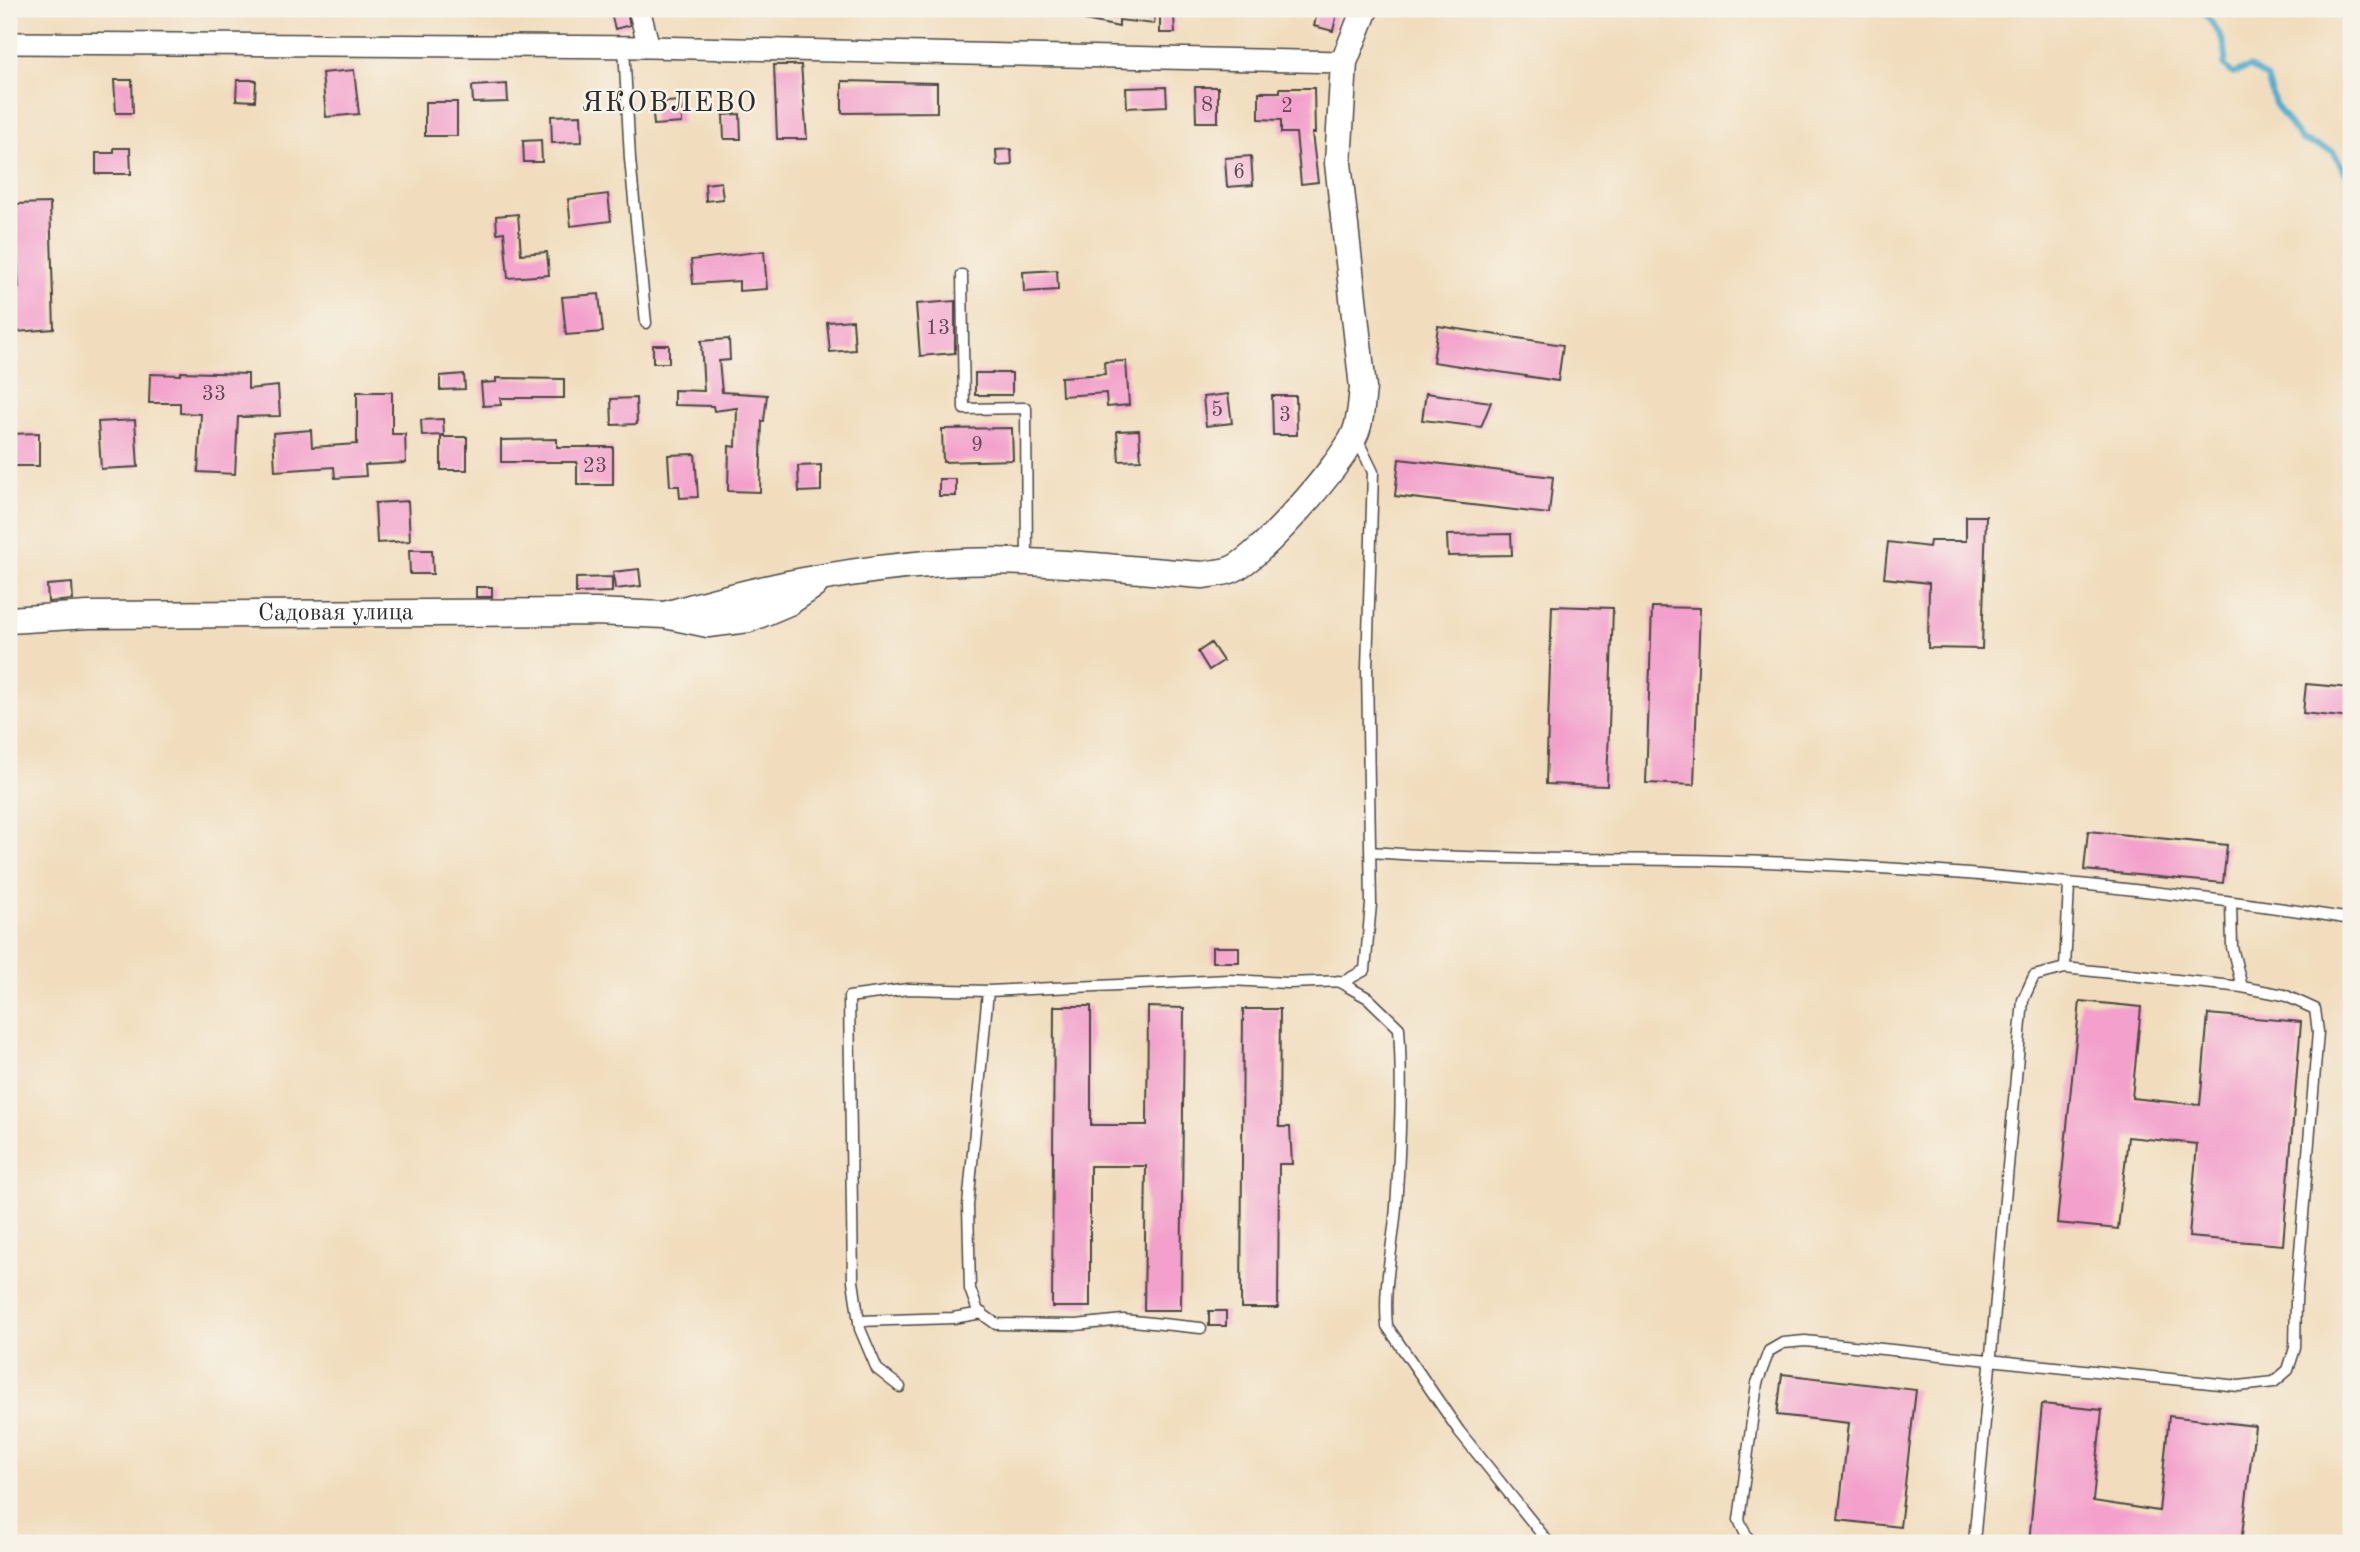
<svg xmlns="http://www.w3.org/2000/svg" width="2360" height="1552" font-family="'Old Standard TT',serif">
<rect width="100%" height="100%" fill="#f7f3e8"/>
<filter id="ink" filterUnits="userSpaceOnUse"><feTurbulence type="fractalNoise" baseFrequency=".0143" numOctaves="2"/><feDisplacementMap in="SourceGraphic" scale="14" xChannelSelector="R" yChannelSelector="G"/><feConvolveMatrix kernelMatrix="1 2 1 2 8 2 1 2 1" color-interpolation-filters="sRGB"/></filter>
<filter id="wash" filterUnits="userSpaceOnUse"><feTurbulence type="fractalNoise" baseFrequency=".00686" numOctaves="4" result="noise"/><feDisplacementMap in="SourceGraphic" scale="28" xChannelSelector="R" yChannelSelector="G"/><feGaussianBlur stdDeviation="1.57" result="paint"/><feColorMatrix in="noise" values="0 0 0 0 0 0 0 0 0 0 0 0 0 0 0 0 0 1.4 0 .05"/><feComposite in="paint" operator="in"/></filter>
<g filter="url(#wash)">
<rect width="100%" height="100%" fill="#f1ddbd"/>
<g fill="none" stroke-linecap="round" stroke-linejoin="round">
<path stroke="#4fadce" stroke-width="6" d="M2202 9C2214 28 2231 42 2224 65L2233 74 2250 67 2267 78 2275 104 2301 140 2333 151 2351 182"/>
</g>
<g id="blocks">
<path fill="#f3a1cc" d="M610 9H626L630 25 615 29Z
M1066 9H1156L1154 24 1119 20V27L1065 16Z
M1318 9H1338L1333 31 1314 26Z
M1160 16H1174L1175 33H1160Z
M774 65H801L807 139H777Z
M354 70 359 114 326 117 322 73Z
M114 80H132L133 113H116Z
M237 80H256L255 101 236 100Z
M842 81 937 83V112L842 113Z
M507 84 508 102 473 103 472 86Z
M1166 87 1167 106 1127 108 1126 88Z
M1195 87H1218V122H1196Z
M1280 88H1314L1315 133H1312L1318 182 1301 184 1296 133H1281V120L1259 119V92H1280Z
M681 101 682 123 654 125 652 103Z
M425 102H457V136H425Z
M740 114 741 139H724L723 115Z
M581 115 582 142 552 143 551 116Z
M541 140 542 162H524L523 141Z
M114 148H130L131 174H96V153H114Z
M1011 149 1012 165 997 166 996 150Z
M1251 156 1253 185 1227 187 1225 158Z
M721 182 723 199 706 201 705 184Z
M608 194 611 221 571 226 568 199Z
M50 203 54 329 16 332 13 288H19L14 204Z
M518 214 521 254 547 252 549 275 508 278 504 232 497 233 496 216Z
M764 251 767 289 739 291V281L693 284 691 260Z
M1057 270 1058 290 1024 292 1023 272Z
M599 294 603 332 566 335 562 297Z
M955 301V353L920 356 916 304Z
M853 320 855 350 830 352 827 322Z
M1438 326 1563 345 1558 381 1433 362Z
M729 339 730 360 719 361 722 392 767 395 764 421H762L760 492 728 491 729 446 736 447 737 408 714 411 713 406 674 405V390L704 391 701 341Z
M653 345H669V363H653Z
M1126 361 1129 405 1107 407 1106 393 1062 396 1061 377 1105 374 1104 362Z
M181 372 248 374V389L278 386 280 416 238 417 235 474 198 472 201 414 180 413V403H149L150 374 181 375Z
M975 373H1012V395H975Z
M464 374 465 389 440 390V376Z
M496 378 564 379V398H500L501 405 483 406 481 383 496 382Z
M357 392H392V434H405L406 463 365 465 366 476 335 478 334 467 275 471 273 433 311 430 312 447 357 444Z
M1426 393 1491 402 1481 427 1422 420Z
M1228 394 1232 423 1206 426 1203 397Z
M1272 396H1296L1297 435H1273Z
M636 398 637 424 612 425 611 399Z
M443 419 444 435 422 436 421 420Z
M135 420 138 467 101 469 98 422Z
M1012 428 1013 460 943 462 942 429Z
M1139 430 1141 460 1119 461 1117 431Z
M39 433V466H9V434Z
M441 437H467V470H441Z
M557 439V447H613V485H577V462H501V440Z
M695 454 698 497 680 498 679 486H670L668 455Z
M1399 459 1553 477 1549 514 1395 496Z
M821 465V491L799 492 798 466Z
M939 479H956V496H939Z
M408 501 410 541 377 543 375 503Z
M1966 516H1986L1982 649 1928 648 1929 583 1884 578 1888 542 1929 547 1930 541H1966Z
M1511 534 1512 555 1448 556 1447 535Z
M409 550H432L433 574H410Z
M639 569 641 586 615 589 613 572Z
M612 577V592L576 593V578Z
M72 583 73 600 48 602 47 585Z
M476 587H492V597H476Z
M1552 606 1613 608 1607 786 1546 784Z
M1652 607 1700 608 1694 785 1646 783Z
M1211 643 1223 661 1209 670 1198 652Z
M2306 684 2351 688V718L2303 713Z
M2088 831 2227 845 2223 883 2084 870Z
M1212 947H1239V962H1212Z
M2080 1001 2141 1007 2132 1098 2200 1105 2208 1014 2301 1022 2283 1245 2189 1237 2197 1144 2128 1137 2118 1229 2057 1223Z
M1054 1006H1091V1125H1147L1148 1007 1184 1008 1181 1310H1144L1146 1166H1090V1307H1052Z
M1243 1009H1280L1279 1127H1290L1292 1164H1279L1278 1308H1241Z
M1209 1311H1226V1326H1209Z
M1782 1374 1916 1390 1900 1527 1838 1520 1849 1423 1777 1415Z
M2042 1404 2102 1410 2093 1501 2159 1511 2169 1416 2255 1426 2241 1543H2029Z"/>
</g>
</g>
<g filter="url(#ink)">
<use href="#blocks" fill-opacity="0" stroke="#494641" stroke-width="2"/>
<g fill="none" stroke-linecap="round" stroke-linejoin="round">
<defs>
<path id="service" d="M624 47 630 159 646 323
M962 275 964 409 1026 408 1027 562
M1370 852C1502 862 1634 857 1767 862 1960 870 2161 889 2351 919
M2065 968 2069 885
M1338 981 1368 998 1399 1028C1403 1087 1400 1148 1396 1207 1393 1247 1383 1286 1387 1326L1459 1431 1549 1543
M988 991 968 1206 970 1289 978 1311 996 1324 1076 1325 1123 1320 1201 1328
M859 1321 953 1318 982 1313
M900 1387 877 1369 860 1329 853 1281 849 997 908 989 988 991 1229 980 1288 983 1345 981 1365 970 1371 904 1367 668 1373 472 1356 437
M1755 1543 1747 1537 1739 1520 1757 1383 1769 1351 1783 1343 1805 1341 2239 1386 2274 1382 2288 1370 2295 1348 2296 1300 2318 1032 2315 1009 2284 995 2242 987 2232 947 2231 903
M1974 1543 2023 1000 2034 976 2065 968 2242 987"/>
<path id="minor" d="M639 9 649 47
M9 43 649 47 1344 62"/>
<g id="tertiary">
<path d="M665 615C781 581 906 557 1028 562 1086 564 1145 571 1203 575 1212 573 1222 573 1230 570 1259 560 1340 465 1354 436 1361 422 1361 404 1363 388L1338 163 1344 62 1365 9"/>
<path id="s1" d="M9 620 88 615 595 612 665 615 708 624 749 619 789 602 814 585"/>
</g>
</defs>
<use href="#service" stroke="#494641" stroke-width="13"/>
<use href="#minor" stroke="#494641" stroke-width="24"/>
<use href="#tertiary" stroke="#494641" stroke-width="29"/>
<use href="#service" stroke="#fff" stroke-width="10"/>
<use href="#minor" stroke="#fff" stroke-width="21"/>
<use href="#tertiary" stroke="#fff" stroke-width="26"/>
</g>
</g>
<g text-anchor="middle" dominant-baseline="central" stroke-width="5" stroke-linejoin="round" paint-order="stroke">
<g font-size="21" fill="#5d4853">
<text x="1207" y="105">8</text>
<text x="1287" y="106">2</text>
<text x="1239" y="172">6</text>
<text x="938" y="328">13</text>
<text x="214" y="394">33</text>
<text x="1217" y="410">5</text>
<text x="1285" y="415">3</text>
<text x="977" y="445">9</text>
<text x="595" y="466">23</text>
</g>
<g font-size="24" fill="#2b2b2b" stroke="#f7f3e8">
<text stroke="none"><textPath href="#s1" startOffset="327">Садовая улица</textPath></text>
</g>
<g font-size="28" letter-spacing="2" fill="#2b2b2b" stroke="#f7f3e8">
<text x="670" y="104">ЯКОВЛЕВО</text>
</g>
</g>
<rect width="2360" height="1552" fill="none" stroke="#f7f3e8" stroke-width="35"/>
</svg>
